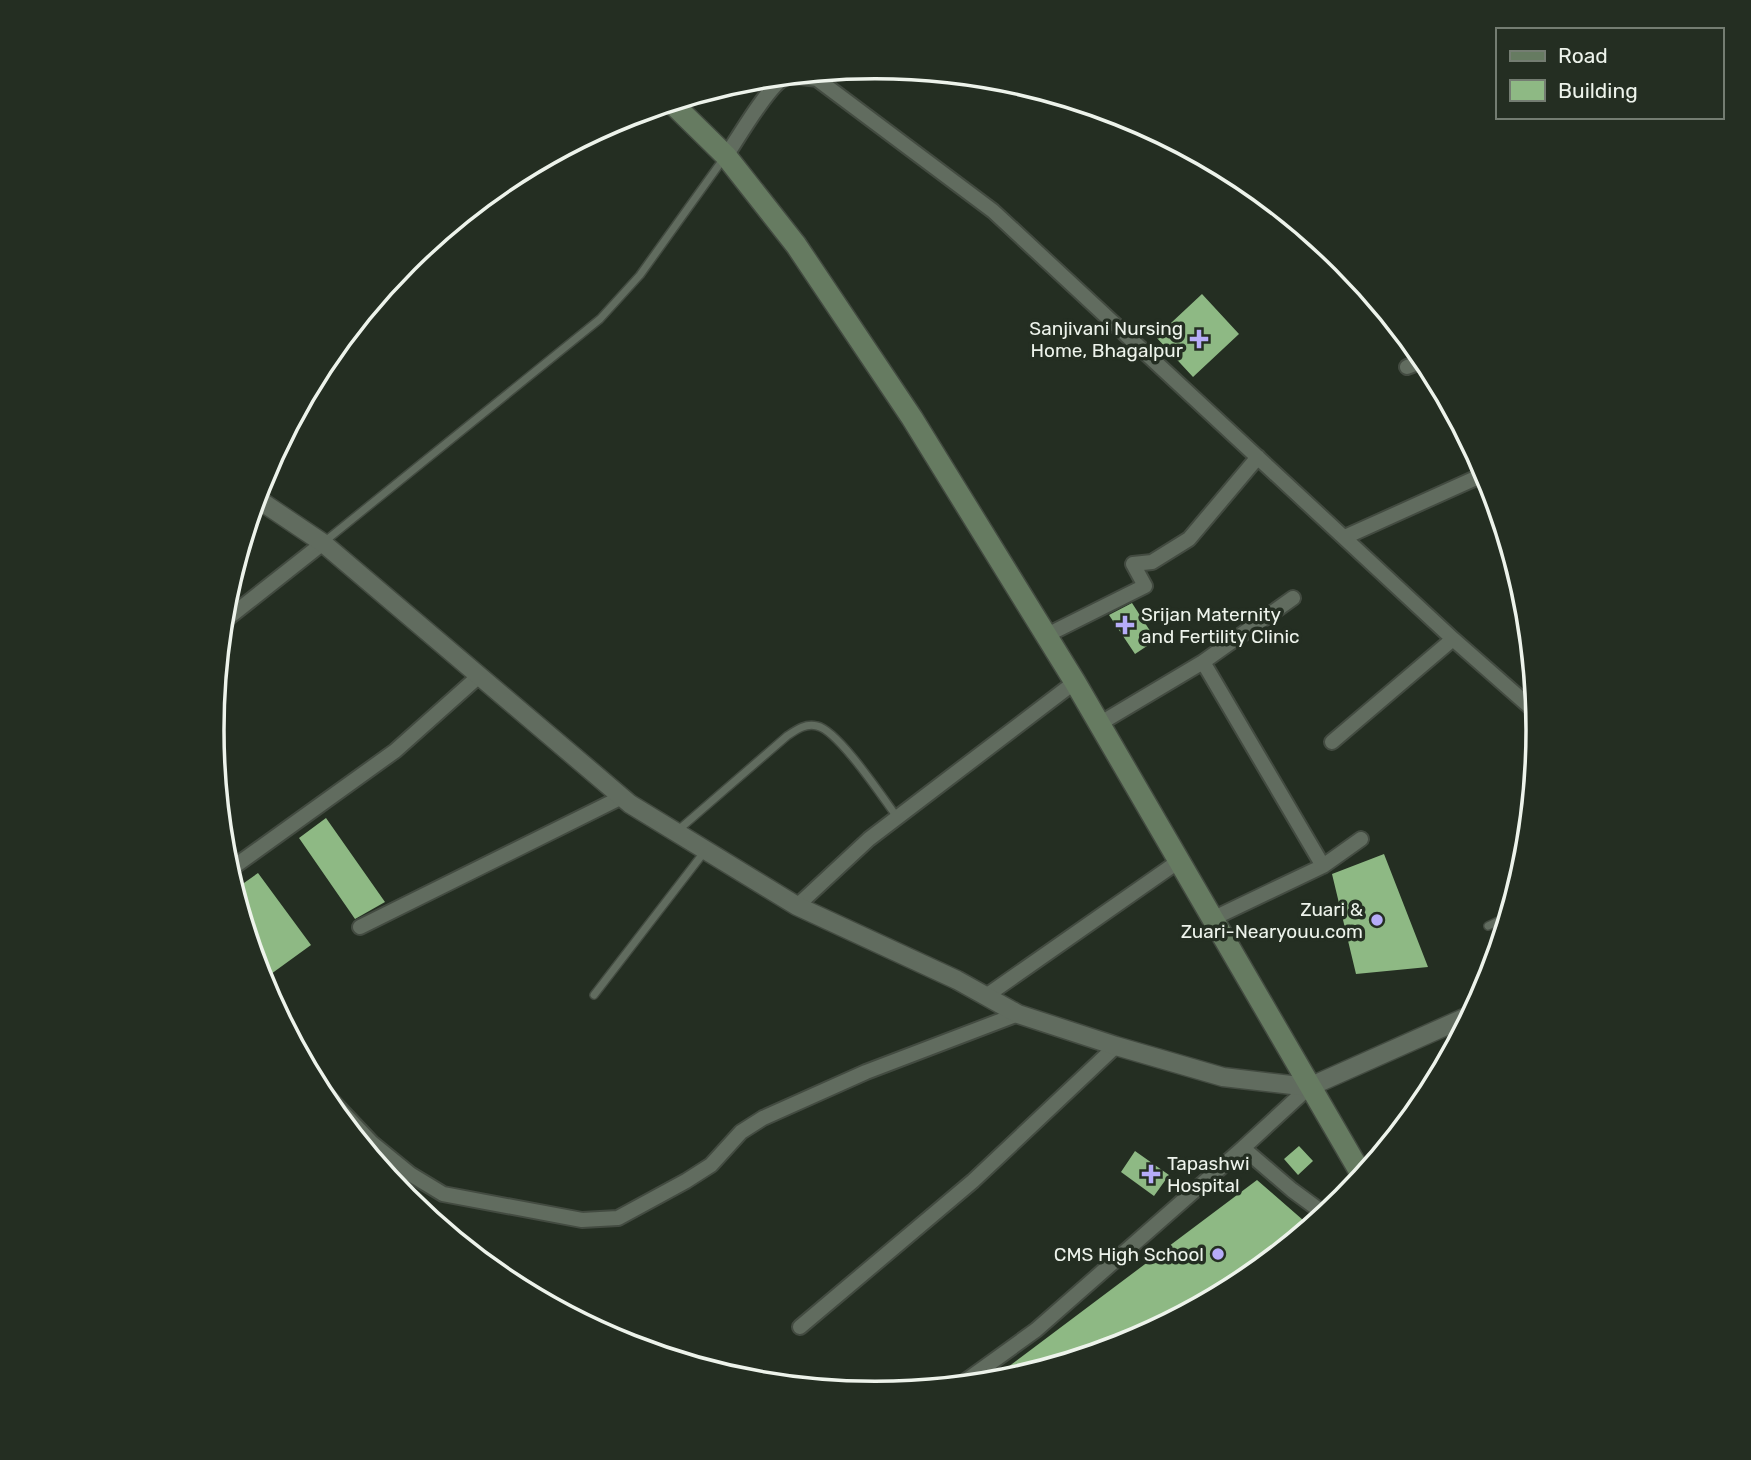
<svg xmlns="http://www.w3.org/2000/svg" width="1751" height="1460" font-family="Rubik,sans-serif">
<rect width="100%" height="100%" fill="#242e22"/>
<path fill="#8eb984" d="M1202 294 1239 334 1193 377 1156 337Z
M1132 603 1156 640 1135 654 1109 615Z
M326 818 385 902 355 919 299 838Z
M1384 854 1428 967 1356 974 1332 874Z
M258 873 311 945 271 974 251 946 234 890Z
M1299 1146 1313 1161 1298 1175 1284 1159Z
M1135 1151 1169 1175 1154 1196 1121 1172Z
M1257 1180 1311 1227 1244 1282 1129 1343 1005 1381 988 1382Z"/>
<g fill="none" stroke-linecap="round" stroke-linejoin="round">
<defs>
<path id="service" d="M324 542 600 319 640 275 724 158
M676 832 787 736C796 730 805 723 817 726 838 730 883 798 897 817
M1488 926 1509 916
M594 995 705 851"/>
<path id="minor" d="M726 156C737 140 769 84 785 78 795 75 807 78 817 79L993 211 1453 639 1537 713
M1407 367 1426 360
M1345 537 1487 473
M223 622 323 543
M1045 636 1145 586 1133 564 1152 562 1189 539 1258 457
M1203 662 1323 866
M1099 724 1203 662 1293 598
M1332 742 1453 639
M228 871 395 751 479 676
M797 906 869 839 1075 682
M1212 919 1323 866 1361 839
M360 927 622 797
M986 996 1179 861
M320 1088 372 1143 410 1174 443 1194 582 1220 618 1218 686 1181 711 1165 741 1132 763 1118 866 1072 1018 1014
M1243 1148 1292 1190 1326 1215
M800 1327 973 1181 1116 1046
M960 1385 1036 1330 1243 1148 1309 1087"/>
<path id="tertiary" d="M256 498 323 543 630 804 797 906 957 980 1018 1014 1116 1046 1223 1077 1309 1087 1473 1014"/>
<path id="secondary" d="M671 102 726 156 796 245 912 418 1075 682 1363 1177"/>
</defs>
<use href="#service" stroke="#434b41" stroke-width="10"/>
<use href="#minor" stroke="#434b41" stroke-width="18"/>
<use href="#tertiary" stroke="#434b41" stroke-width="21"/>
<use href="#secondary" stroke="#434b41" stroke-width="24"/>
<use href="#service" stroke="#616c5f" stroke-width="7"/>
<use href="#minor" stroke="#616c5f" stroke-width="14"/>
<use href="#tertiary" stroke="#616c5f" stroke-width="18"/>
<use href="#secondary" stroke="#667b61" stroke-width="21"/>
</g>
<g fill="#b6acf8" stroke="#242e22" stroke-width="2.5">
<path d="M1195.5 328.5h7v7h7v7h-7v7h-7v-7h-7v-7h7z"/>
<path d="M1121.5 614.5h7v7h7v7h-7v7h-7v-7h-7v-7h7z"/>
<circle cx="1377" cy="920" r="7"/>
<path d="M1147.5 1163.5h7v7h7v7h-7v7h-7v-7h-7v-7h7z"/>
<circle cx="1218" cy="1254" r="7"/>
</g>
<g text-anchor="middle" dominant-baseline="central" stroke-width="7" stroke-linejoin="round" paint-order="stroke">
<g font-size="19" fill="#edf3eb" stroke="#242e22" text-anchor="end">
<text x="1183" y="328">Sanjivani Nursing<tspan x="1183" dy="22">Home, Bhagalpur</tspan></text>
<text x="1141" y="614" text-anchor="start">Srijan Maternity<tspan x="1141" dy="22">and Fertility Clinic</tspan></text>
<text x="1363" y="909">Zuari &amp;<tspan x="1363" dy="22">Zuari-Nearyouu.com</tspan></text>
<text x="1167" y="1163" text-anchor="start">Tapashwi<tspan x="1167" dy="22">Hospital</tspan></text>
<text x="1204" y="1254">CMS High School</text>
</g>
</g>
<path d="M0 0H1751V1460H0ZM224 730a651 651 0 1 1 1302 0a651 651 0 1 1-1302 0Z" fill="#242e22" fill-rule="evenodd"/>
<path fill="none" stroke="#edf3eb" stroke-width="3.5" d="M224 730a651 651 0 1 1 1302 0a651 651 0 1 1-1302 0Z"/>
<rect x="1496" y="28" width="228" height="91" fill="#242e22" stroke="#747d72" stroke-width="2"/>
<rect x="1510" y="51" width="35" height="10" fill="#667b61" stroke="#747d72" stroke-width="2"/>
<text x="1558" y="63" font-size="21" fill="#edf3eb">Road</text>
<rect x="1510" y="80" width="35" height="21" fill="#8eb984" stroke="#747d72" stroke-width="2"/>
<text x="1558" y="98" font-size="21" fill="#edf3eb">Building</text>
</svg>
